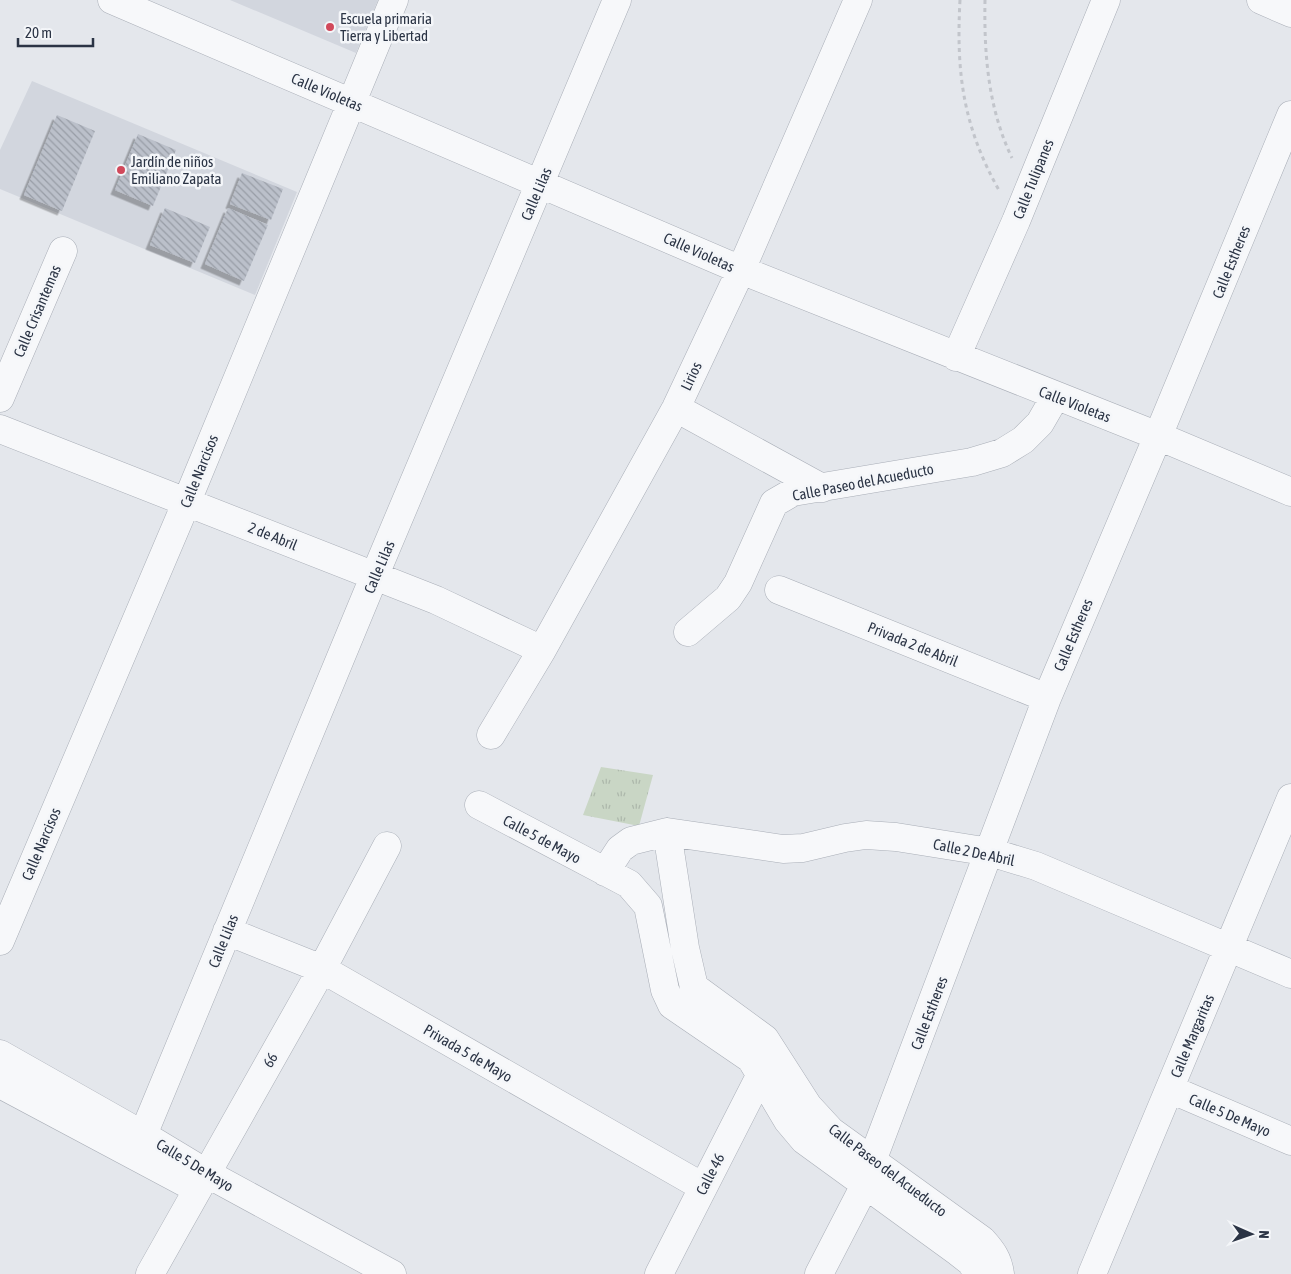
<svg xmlns="http://www.w3.org/2000/svg" width="1291" height="1274" font-family="'Asap Condensed',sans-serif">
<defs>
<pattern id="park-tufts" width="24" height="20" patternUnits="userSpaceOnUse" patternTransform="scale(1.25)"><rect width="24" height="20" fill="#c9d6c5"/><path d="M3 7l-1-3M5 7V3M7 7l1-3M15 17l-1-3M17 17v-4M19 17l1-3" fill="none" stroke="#adb8ab"/></pattern>
<pattern id="building-back-hatch" width="6" height="6" patternUnits="userSpaceOnUse" patternTransform="scale(1.25)"><rect width="6" height="6" fill="#bbc0ca"/><path d="M-1 5l2 2M0 0l6 6M5-1l2 2" fill="none" stroke="#989da6"/></pattern>
<filter id="shadow"><feDropShadow dx="-4.5" dy="4.5" stdDeviation="0" flood-color="#0004"/></filter>
</defs>
<rect width="100%" height="100%" fill="#e4e7ec"/>
<path fill="#d2d6de" d="M230 0H378L356 53Z
M32 81 297 192 255 295 0 189V150Z"/>
<path fill="url(#park-tufts)" d="M601 767 653 775 639 826 583 815Z"/>
<path fill="url(#building-back-hatch)" filter="url(#shadow)" d="M57 115 95 131 62 211 24 195Z
M138 134 176 150 153 206 115 190Z
M242 173 283 189 271 220 230 204Z
M165 208 210 227 195 263 150 245Z
M228 208 268 225 244 281 205 264Z"/>
<g fill="none" stroke-linecap="round" stroke-linejoin="round">
<defs>
<path id="minor" d="M112 0 741 270 1158 436 1291 492
M1261 0 1291 13
M956 357 1016 221 1106 0
M0 398 63 251
M676 408 822 488
M0 429 436 600 542 650
M779 590 1047 698
M688 632 728 598 738 583 774 503 793 492 972 462 1002 453 1023 440 1040 423 1055 397
M491 735 542 650 676 408 741 270 858 0
M479 805 629 884 648 906 665 990 672 1005 751 1059 788 1121 804 1140 958 1252 972 1263 977 1274
M667 832 685 948 694 987 765 1039 808 1106 831 1131 982 1240C992 1251 998 1259 1000 1274
M605 872 620 849 631 841 667 832 783 849 803 848 845 838 866 835 896 837 990 852 1036 866 1291 974
M227 931 322 969 703 1187
M0 941 187 501 394 0
M0 1054 143 1135 206 1173 392 1274
M0 1084 197 1189
M1170 1089 1291 1141
M143 1135 374 577 617 0
M872 1161 1047 698 1158 436 1291 115
M150 1274 322 969 387 846
M659 1274 761 1074
M819 1274 865 1185
M1092 1274 1291 798"/>
</defs>
<use href="#minor" stroke="#a9aeb7" stroke-width="29"/>
<path stroke="#c2c5cb" stroke-width="3" stroke-dasharray="4 4" stroke-linecap="butt" d="M960 0C956 73 963 127 1000 192
M985 0C984 54 988 108 1012 158"/>
<use href="#minor" stroke="#f7f8fa" stroke-width="28"/>
</g>
<g fill="#d1495b" stroke="#f4f6f9" stroke-width="2">
<circle cx="330" cy="27" r="5"/>
<circle cx="121" cy="170" r="5"/>
</g>
<g text-anchor="middle" dominant-baseline="central" stroke-width="5" stroke-linejoin="round" paint-order="stroke">
<g font-size="15" fill="#2b3445" stroke="#f4f6f9" text-anchor="start">
<text x="340" y="18">Escuela primaria<tspan x="340" dy="17">Tierra y Libertad</tspan></text>
<text x="131" y="161">Jardín de niños<tspan x="131" dy="17">Emiliano Zapata</tspan></text>
</g>
<g font-size="15" fill="#2b3445" stroke="#f4f6f9">
<text transform="translate(327 92) rotate(23)">Calle Violetas</text>
<text transform="translate(1033 179) rotate(-68)">Calle Tulipanes</text>
<text transform="translate(536 194) rotate(-67)">Calle Lilas</text>
<text transform="translate(699 252) rotate(24)">Calle Violetas</text>
<text transform="translate(1231 262) rotate(-68)">Calle Estheres</text>
<text transform="translate(37 311) rotate(-67)">Calle Crisantemas</text>
<text transform="translate(691 376) rotate(-65)">Lirios</text>
<text transform="translate(1075 404) rotate(21)">Calle Violetas</text>
<text transform="translate(199 471) rotate(-68)">Calle Narcisos</text>
<text transform="translate(863 482) rotate(-11)">Calle Paseo del Acueducto</text>
<text transform="translate(273 536) rotate(22)">2 de Abril</text>
<text transform="translate(379 567) rotate(-67)">Calle Lilas</text>
<text transform="translate(1073 635) rotate(-67)">Calle Estheres</text>
<text transform="translate(913 644) rotate(22)">Privada 2 de Abril</text>
<text transform="translate(542 839) rotate(28)">Calle 5 de Mayo</text>
<text transform="translate(41 844) rotate(-67)">Calle Narcisos</text>
<text transform="translate(974 852) rotate(12)">Calle 2 De Abril</text>
<text transform="translate(223 941) rotate(-68)">Calle Lilas</text>
<text transform="translate(929 1013) rotate(-69)">Calle Estheres</text>
<text transform="translate(1192 1036) rotate(-67)">Calle Margaritas</text>
<text transform="translate(468 1053) rotate(30)">Privada 5 de Mayo</text>
<text transform="translate(270 1060) rotate(-60)">66</text>
<text transform="translate(1230 1115) rotate(23)">Calle 5 De Mayo</text>
<text transform="translate(195 1165) rotate(31)">Calle 5 De Mayo</text>
<text transform="translate(888 1170) rotate(37)">Calle Paseo del Acueducto</text>
<text transform="translate(710 1174) rotate(-63)">Calle 46</text>
</g>
</g>
<g transform="translate(1251 1234) rotate(92)" stroke="#f4f6f9" stroke-width="4" paint-order="stroke">
<path d="M0-4L9 19L0 12L-9 19Z" fill="#2b3445"/>
<text y="-8" font-size="14" font-weight="bold" text-anchor="middle" fill="#2b3445">N</text>
</g>
<path d="M18 38v8h75v-8" fill="none" stroke="#2b3445" stroke-width="2.5"/>
<text x="25" y="38" font-size="15" fill="#2b3445" stroke="#f4f6f9" stroke-width="4" paint-order="stroke">20 m</text>
</svg>
